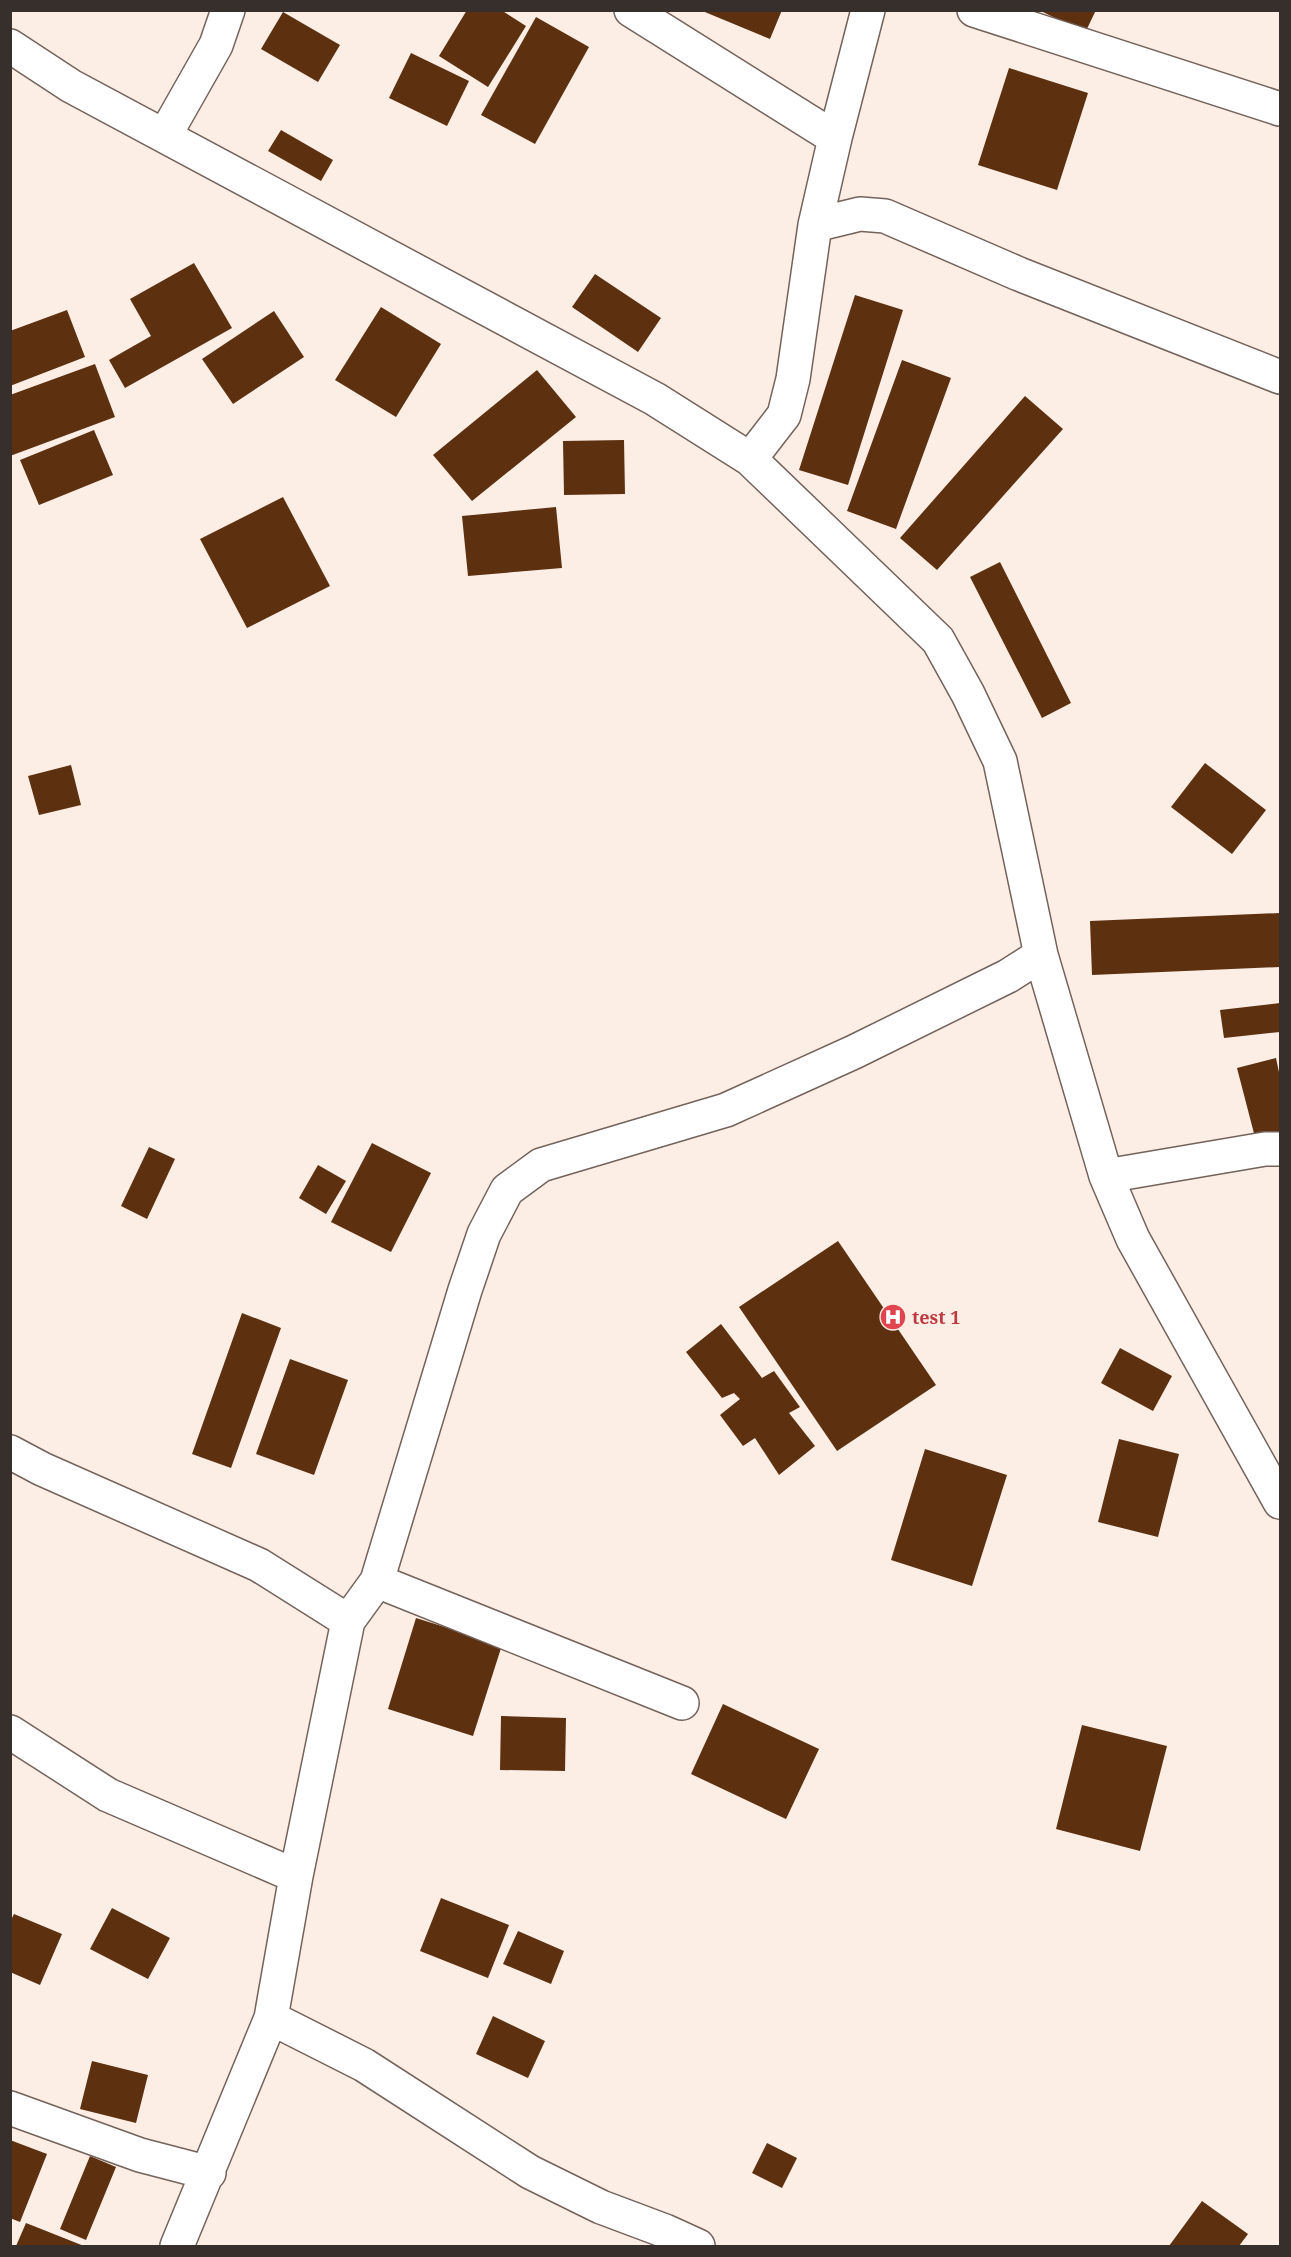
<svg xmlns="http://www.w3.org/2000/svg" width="1291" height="2257" font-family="'Noto Serif',serif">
<rect width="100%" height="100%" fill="#fcede5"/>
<path fill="#5d3010" d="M467 10H501L526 26 488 87 439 56Z
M700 10H782L770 39Z
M1039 10H1096L1085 33Z
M283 12 340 45 318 82 261 49Z
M536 17 589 47 535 144 481 115Z
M411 53 469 81 447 126 389 98Z
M1009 68 1088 93 1057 190 978 165Z
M281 130 333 160 321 181 268 151Z
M194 263 232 328 125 388 109 360 151 336 130 299Z
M595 274 661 318 638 352 572 307Z
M855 295 903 310 848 485 799 470Z
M381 307 441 344 396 417 335 380Z
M67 310 85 357 10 386V331Z
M274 311 304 357 233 404 202 359Z
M902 360 951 378 896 529 847 511Z
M95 364 115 417 10 456V395Z
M537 370 576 417 472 501 433 455Z
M1025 396 1063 429 937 570 900 538Z
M94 430 113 475 39 505 20 460Z
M624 440 625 494 564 495 563 441Z
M283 497 330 586 247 628 200 539Z
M556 507 562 568 468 576 462 516Z
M1000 562 1071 703 1042 718 970 577Z
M1205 763 1266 810 1232 854 1171 807Z
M71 765 81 805 39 815 28 776Z
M1280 913V967L1092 975 1090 921Z
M1280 1003V1032L1224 1038 1220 1010Z
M1276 1058 1280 1077V1139L1257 1145 1237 1068Z
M372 1143 431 1173 391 1252 331 1222Z
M149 1147 175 1159 147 1219 121 1206Z
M318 1165 346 1181 326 1214 299 1198Z
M838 1241 936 1385 837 1451 739 1307Z
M242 1313 281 1328 231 1468 192 1454Z
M721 1324 762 1378 774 1371 800 1407 789 1413 815 1446 779 1475 755 1438 743 1446 720 1415 740 1399 734 1393 722 1398 686 1352Z
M1120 1348 1172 1376 1153 1411 1101 1383Z
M290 1359 348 1380 314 1475 256 1454Z
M1119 1439 1179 1454 1158 1537 1098 1522Z
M925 1449 1007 1475 972 1586 891 1560Z
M416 1618 502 1645 473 1736 388 1709Z
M723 1704 819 1749 786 1819 691 1774Z
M501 1716 566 1718 565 1771 500 1770Z
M1082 1725 1167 1746 1140 1851 1056 1829Z
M441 1898 509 1925 488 1978 420 1951Z
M112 1908 170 1938 148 1979 90 1949Z
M14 1914 62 1934 40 1985 10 1972V1922Z
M518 1931 564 1951 551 1984 503 1964Z
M493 2016 545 2041 528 2078 476 2054Z
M92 2061 148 2075 136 2123 80 2109Z
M10 2140 47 2154 20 2222 10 2218Z
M767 2143 797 2158 782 2188 752 2173Z
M90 2156 116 2167 86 2240 60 2229Z
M1202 2201 1248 2234 1239 2246H1169Z
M26 2223 84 2246H16Z"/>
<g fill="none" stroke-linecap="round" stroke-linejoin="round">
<defs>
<path id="minor" d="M631 10 835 138
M974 10 1280 109
M10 46 71 86 655 399 750 459 938 640 968 694 1000 761 1041 955 1106 1176 1133 1239 1280 1502
M165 135 216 45 228 10
M815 225 860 214 885 216 1019 274 1280 377
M750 459 784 415 793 379 815 225 835 138 868 10
M1106 1176 1265 1149H1280
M10 1452 42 1469 259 1565 348 1621
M377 1581 682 1703
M10 1732 108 1795 296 1876
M271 2018 364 2065 530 2172 601 2207 665 2231 698 2246
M10 2108 140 2155 209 2173
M177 2246 271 2018 296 1876 348 1621 377 1581 465 1290 484 1234 507 1190 541 1165 726 1110 854 1052 1008 976 1041 955"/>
</defs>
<use href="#minor" stroke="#73635b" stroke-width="36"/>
<use href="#minor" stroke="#fff" stroke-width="33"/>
</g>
<defs>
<symbol id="hospital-disc" viewBox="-11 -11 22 22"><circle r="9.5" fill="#e0444e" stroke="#fcede5"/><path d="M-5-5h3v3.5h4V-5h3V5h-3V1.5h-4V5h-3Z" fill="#fff"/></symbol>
</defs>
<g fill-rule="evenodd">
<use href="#hospital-disc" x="878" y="1302" width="30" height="30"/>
</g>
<g text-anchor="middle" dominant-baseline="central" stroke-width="6" stroke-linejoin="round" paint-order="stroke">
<g font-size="18" font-weight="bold" fill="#be3a42" stroke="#fcede5" text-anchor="start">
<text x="912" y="1317">test 1</text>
</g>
</g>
<rect width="1291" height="2257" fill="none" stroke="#362f2b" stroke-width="24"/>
</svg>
